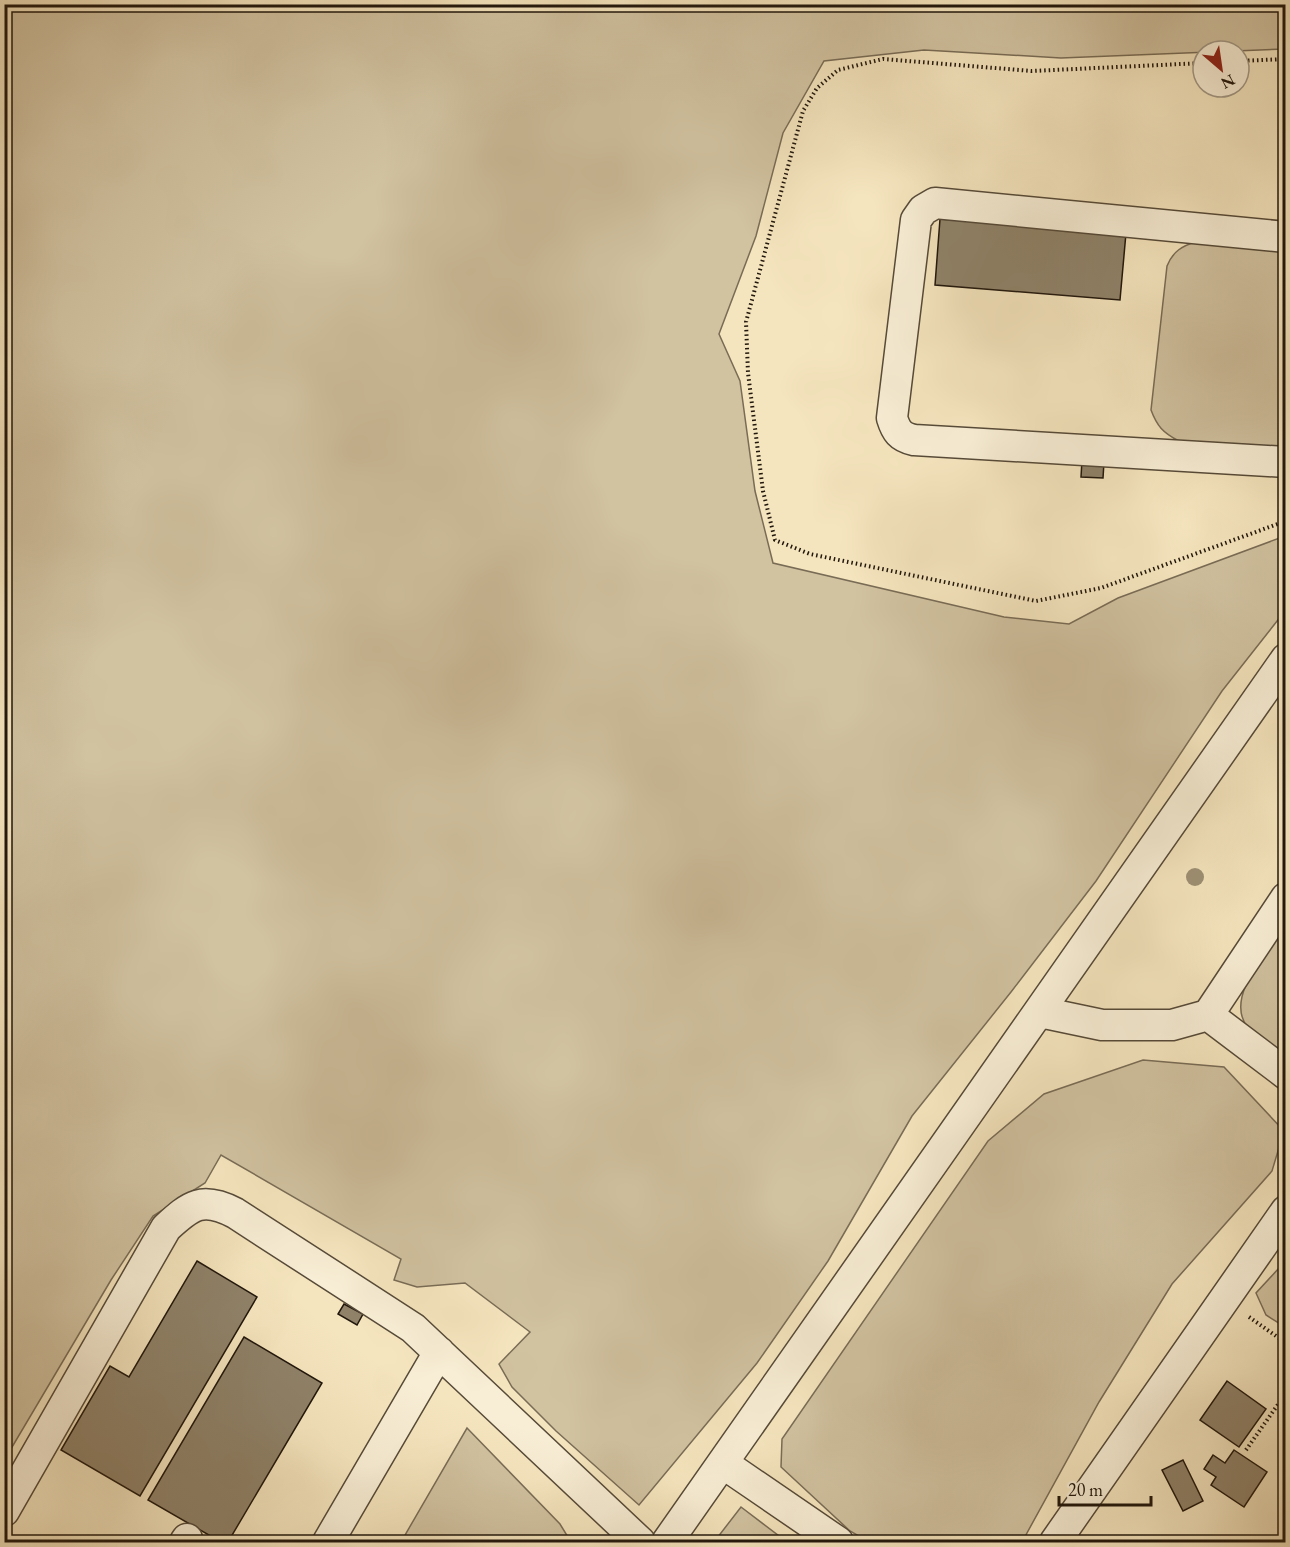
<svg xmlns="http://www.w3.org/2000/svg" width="1290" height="1547" font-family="'EB Garamond',serif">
<rect width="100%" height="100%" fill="#f5e5be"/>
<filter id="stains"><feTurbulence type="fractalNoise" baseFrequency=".00333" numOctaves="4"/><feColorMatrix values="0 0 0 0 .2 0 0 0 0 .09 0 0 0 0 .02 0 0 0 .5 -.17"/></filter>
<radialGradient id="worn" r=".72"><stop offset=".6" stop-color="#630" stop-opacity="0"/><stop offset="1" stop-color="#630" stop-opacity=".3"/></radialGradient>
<path fill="#d1c2a0" stroke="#796c56" stroke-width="1.5" d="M5 5H1285V49L1061 58 924 50 824 61 783 133 756 236 719 334 740 381 755 491 773 563 1004 617 1069 624 1118 598 1285 536V611L1222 691 1096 881 1011 992 912 1116 828 1261 757 1363 639 1505 556 1431 512 1387 499 1364 530 1332 465 1283 417 1287 394 1280 401 1259 221 1155 205 1183 153 1216 111 1280 5 1459Z
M1198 241 1285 249V450L1179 441C1163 433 1157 426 1151 410L1167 266C1173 251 1182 246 1198 241Z
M1285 925V1056C1274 1047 1257 1039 1248 1028 1223 997 1269 950 1285 925Z
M1143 1060 1224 1067 1284 1131 1272 1171 1172 1284 1099 1402 1022 1542H869L850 1531 781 1467 782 1439 988 1141 1044 1094Z
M1285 1264V1327L1266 1315 1256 1293 1279 1268Z
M467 1428 560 1524 571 1542H401Z
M741 1507 787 1542H714Z"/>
<path fill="#8f8269" stroke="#21170c" stroke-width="1.5" d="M940 219 1126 233 1120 300 935 285Z
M1082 460 1104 462 1103 478 1081 477Z
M197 1261 257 1297 140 1496 61 1450 110 1366 129 1377Z
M344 1304 363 1314 357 1325 338 1314Z
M244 1337 322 1383 228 1542H221L148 1500Z
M1227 1381 1266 1409 1239 1447 1200 1420Z
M1234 1450 1267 1472 1244 1507 1211 1485 1216 1477 1204 1469 1213 1455 1225 1463Z
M1183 1460 1203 1501 1183 1511 1162 1470Z"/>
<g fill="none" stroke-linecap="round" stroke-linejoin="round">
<defs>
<path id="minor" d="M1286 237 935 203 923 210 916 220 892 418C896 431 900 437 914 440L1286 462
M1040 1012 1102 1025H1172L1208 1015 1286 898
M1208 1015 1286 1074
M724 1464 838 1542
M4 1511 166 1228C191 1205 202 1196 235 1213L413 1328 640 1542
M185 1542 187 1539
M328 1542 439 1352
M667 1542 1286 659
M1055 1542 1286 1211"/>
</defs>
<use href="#minor" stroke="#564a38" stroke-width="33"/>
<path stroke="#21170c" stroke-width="4" stroke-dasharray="1.5 3" stroke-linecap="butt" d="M1239 61 1286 59
M1203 63 1032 71 883 59 838 70 817 88 803 111 746 322 748 373 763 491 775 540 810 554 1036 601 1101 588 1286 521
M1249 1317 1286 1343
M1246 1450 1286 1393"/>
<use href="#minor" stroke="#f8eed5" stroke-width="30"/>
</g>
<circle fill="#9e9074" cx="1195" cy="877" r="9"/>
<rect width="1290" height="1547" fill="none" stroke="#f5e5be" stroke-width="24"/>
<rect x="6" y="6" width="1278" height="1535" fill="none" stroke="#21170c" stroke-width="3"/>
<rect x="12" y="12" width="1266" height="1523" fill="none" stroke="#21170c" stroke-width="1.5"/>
<g transform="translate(1221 69) rotate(151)"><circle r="28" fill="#f8eed5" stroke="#a29885" stroke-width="1.5"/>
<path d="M0-4.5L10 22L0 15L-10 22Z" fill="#8f2418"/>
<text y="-9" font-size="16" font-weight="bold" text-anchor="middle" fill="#21170c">N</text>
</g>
<path d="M1059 1496v9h92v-9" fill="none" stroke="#21170c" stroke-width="3"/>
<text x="1068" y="1496" font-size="18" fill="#21170c" stroke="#f8eed5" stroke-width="4.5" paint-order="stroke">20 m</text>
<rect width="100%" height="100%" filter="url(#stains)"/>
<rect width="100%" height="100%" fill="url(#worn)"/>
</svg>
